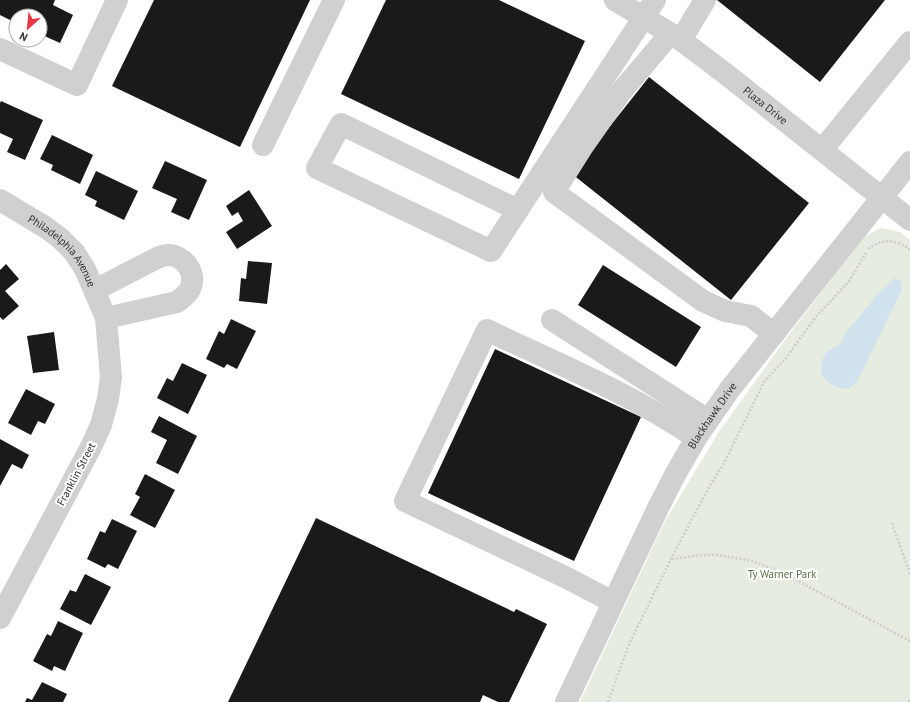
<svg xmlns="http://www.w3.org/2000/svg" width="910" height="702" font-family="'PT Sans',sans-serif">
<rect width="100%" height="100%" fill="#fff"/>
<path fill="#e6ecdf" d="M881 228 900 232 910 240V702H580L664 523 718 433 790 333 864 237Z"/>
<path fill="#cfe2ee" d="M895 278 900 280 902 289 864 368 855 384 848 389C835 388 829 384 821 375L822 360 826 353 841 343 845 334 876 296Z"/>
<path fill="#1a1a1a" d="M0 0H55L53 5 73 15 60 43 40 34V16H16V23L0 15Z
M154 0H310L240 147 112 86Z
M386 0H499L585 41 519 179 341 94Z
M717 0H885L820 82Z
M649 77 809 203 731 300 572 174Z
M1 101 43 120 25 160 7 152 13 139 0 133V103Z
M52 135 93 155 80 184 51 170 53 165 40 159Z
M165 161 207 180 189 220 171 212 177 199 152 188Z
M96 171 138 191 124 220 95 206 97 201 85 195Z
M249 190 272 226 237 249 226 232 243 221 238 212 232 216 226 206Z
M248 261 272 263 267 304 239 301 241 278 246 279Z
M6 264 19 279 5 291 19 306 3 320 0 317V270Z
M603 265 701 327 676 367 578 305Z
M231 319 256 331 237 369 227 364 224 368 206 359 219 331 224 334Z
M54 332 59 370 33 373 27 336Z
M495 349 641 417 574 561 428 493Z
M182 363 207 375 188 414 157 398 167 378 173 381Z
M26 389 55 404 45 424 38 421 31 435 8 423Z
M159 416 197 436 178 474 156 463 167 440 151 432Z
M0 439 29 455 22 469 12 464 0 486Z
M145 474 175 490 155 528 130 515 140 497 135 494Z
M316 518 514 612 516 609 547 624 509 702H498L483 695 480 702H228Z
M112 519 137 531 118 569 108 564 105 568 87 559 100 531 105 533Z
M85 574 111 587 91 625 60 609 70 590 76 592Z
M58 621 83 633 65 671 54 666 52 671 33 661 47 634 51 636Z
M42 682 67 694 63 702H25L27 698 32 700Z"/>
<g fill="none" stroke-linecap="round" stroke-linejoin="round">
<path stroke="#cdcdcd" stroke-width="2.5" stroke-dasharray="2 2" stroke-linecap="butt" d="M868 249C883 238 896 239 910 250
M892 523 910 574
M672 559 702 555H718L753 561 785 574 910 641
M608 702 629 644 675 551 708 489 724 463 764 382 786 358 815 318 850 280 866 253
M909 702 910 700"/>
<g stroke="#d0d0d0" stroke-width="22">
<path id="s1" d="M615 0 681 40 731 78 910 220"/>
<path d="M670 34 621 92 583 146 554 192 703 301 725 311 751 316 774 334"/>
<path d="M681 40 705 0"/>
<path d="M0 49 77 85 117 0"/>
<path d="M263 145 334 0"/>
<path d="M822 150 910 42"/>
<path id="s2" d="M0 200 45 227 60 238 74 252 85 269 106 318 111 377 108 399 101 425 91 447 0 618"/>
<path d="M518 210 341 124 317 168 491 251 655 0"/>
<path d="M95 290 157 258C160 257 164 255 167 255 183 254 198 273 190 289 187 295 182 298 177 302L106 318"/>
<path d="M552 320 708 420"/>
<path d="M613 602 565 577 405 501 487 330C558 364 632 394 696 438"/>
<path id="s3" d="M566 702 658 508 676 473 698 435 730 389 910 162"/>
</g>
</g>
<g text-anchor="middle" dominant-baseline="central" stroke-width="4" stroke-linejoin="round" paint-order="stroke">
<g font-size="11" fill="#333" stroke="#fff">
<text stroke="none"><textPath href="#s1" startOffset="184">Plaza Drive</textPath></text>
<text stroke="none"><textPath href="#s2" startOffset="82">Philadelphia Avenue</textPath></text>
<text stroke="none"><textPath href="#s3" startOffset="322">Blackhawk Drive</textPath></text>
<text transform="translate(76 474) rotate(-62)">Franklin Street</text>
</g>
<g font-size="11" fill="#56703f" stroke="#fff">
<text x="782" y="574">Ty Warner Park</text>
</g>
</g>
<g transform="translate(28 28) rotate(207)"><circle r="19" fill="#ffffff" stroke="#adadad"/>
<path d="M0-3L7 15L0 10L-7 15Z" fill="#e63946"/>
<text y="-6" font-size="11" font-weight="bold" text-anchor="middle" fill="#333333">N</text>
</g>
</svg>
